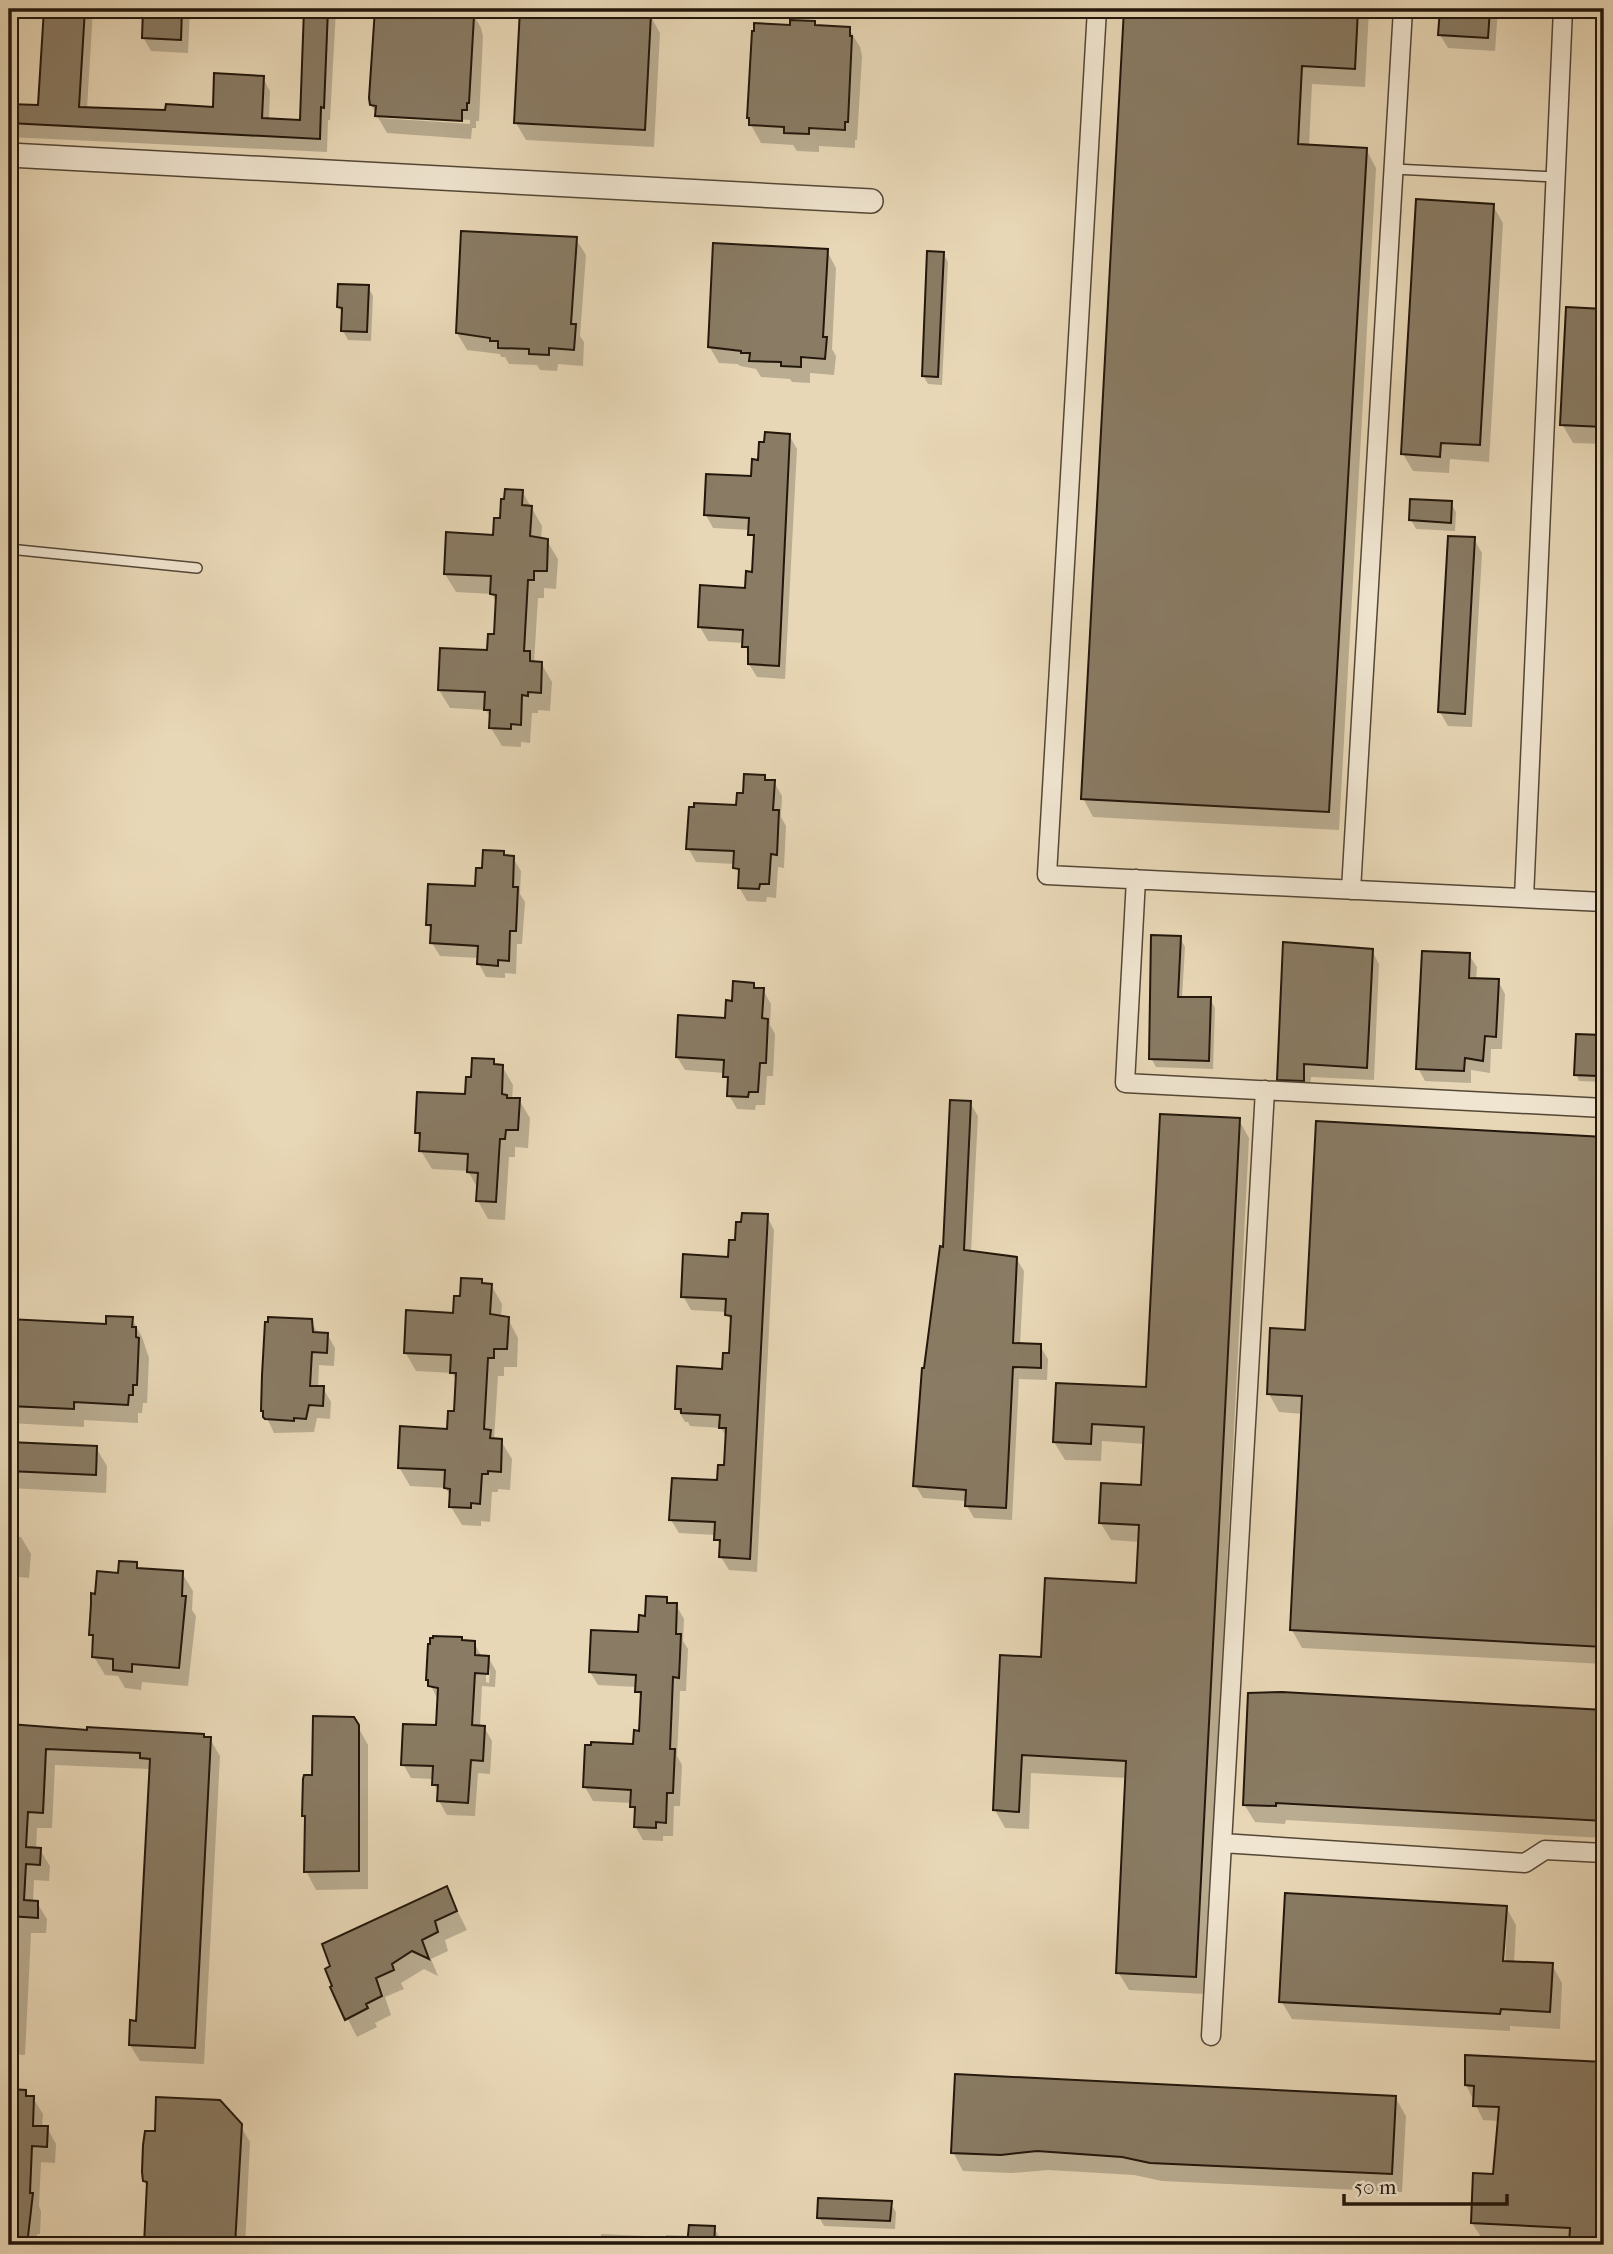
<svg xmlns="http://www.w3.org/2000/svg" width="1613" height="2254" font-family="'IM FELL French Canon',serif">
<rect width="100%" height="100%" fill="#e8d7b6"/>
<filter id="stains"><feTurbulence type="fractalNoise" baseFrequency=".00286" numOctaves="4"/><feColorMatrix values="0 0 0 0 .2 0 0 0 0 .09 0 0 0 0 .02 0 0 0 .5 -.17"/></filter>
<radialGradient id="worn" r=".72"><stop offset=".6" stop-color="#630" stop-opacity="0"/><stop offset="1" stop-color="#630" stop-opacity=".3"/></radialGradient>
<path fill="#0003" fill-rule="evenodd" d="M46 9H93L87 109 167 112 215 109 263 78 270 91 269 120 301 122 306 9H336L330 120H328L327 152 9 137V106L39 107Z
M145 9H190L188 53 151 51 143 37Z
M376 9 471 10 481 28 483 36 479 121H476V128H472L471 139 387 133 371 105 370 98ZM380 114 470 120V124L380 118Z
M522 9 650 15 660 33 654 147 526 140 516 123Z
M1126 9H1369L1365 87 1312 84 1309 146 1366 149 1376 168 1339 830 1093 817 1083 798Z
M1442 9H1498L1495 51 1448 48 1440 35Z
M814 23 817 27 849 29 860 47 862 56 857 140H855V148L819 146V152L797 151 793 145 761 143 751 125 791 27Z
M1493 206 1503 223 1489 462 1450 459 1449 473 1413 471 1403 454Z
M576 239 586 255 580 336 584 342 583 366 558 364 557 371 540 370 537 365 509 364 505 357H501L500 354 467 350 457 333Z
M827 251 836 268 832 349 836 356 834 375 810 373V383L792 382 790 379 761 377 756 369 740 366 738 364 719 363 709 346Z
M943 253 948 262 942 385 928 384 923 375Z
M368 287 373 296 371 341 348 340 343 331V314L339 307Z
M1568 309 1604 310V444L1573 443 1562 424Z
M789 435 797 449 785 679 757 677 749 664 750 656 744 643 708 641 700 627 747 589 754 574 756 544 750 530 713 528 706 515 753 478 760 461Z
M522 491 542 526 541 540 547 541 558 559 556 589 544 588V598H538L534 663H541L552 682 550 711 538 710V713H532L530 743 521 742V747L502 746 491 728V719L486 710 450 708 439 690 489 652 496 636 497 604 492 594 456 592 445 574 495 537 502 520Z
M1451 503 1456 512 1455 531 1416 529 1411 520Z
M1474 539 1482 553 1472 727 1448 726 1440 712Z
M764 776 767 782H774L782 796 781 817 786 826 784 868 778 867 776 898 767 897 766 902 747 901 739 887 740 877 735 864 696 862 688 848 738 807 744 795Z
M503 853 506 857 513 858 521 871 520 894 525 902 522 944H517L516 974 505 973V978L486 977 479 964V958L440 956 432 943 433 933 428 925 476 888 484 870Z
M1180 938 1185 947 1182 998 1210 999 1215 1008 1213 1069 1156 1067 1151 1058Z
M1372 951 1379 964 1374 1080 1311 1077 1310 1093 1286 1092 1279 1079Z
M1469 955 1477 967 1476 980 1498 981 1505 994 1502 1049H1491L1490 1073 1471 1070V1083L1425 1081 1418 1068Z
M753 984 757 990H763L771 1004 770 1025 775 1034 773 1076H767L765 1105H756L755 1110 737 1109 729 1095V1085L725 1073 685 1070 677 1057 727 1020 734 1003Z
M1601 1037 1604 1043 1601 1082 1579 1081 1576 1074Z
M493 1061 496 1066H502L513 1085 512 1100H519L530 1118 528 1148 515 1147V1157H509L505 1220 488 1219 478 1201V1189L468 1171 432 1169 421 1151 422 1141 417 1133 466 1096 473 1079Z
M970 1103 978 1116 971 1252 1016 1258 1024 1271 1020 1345 1040 1346 1048 1359 1047 1380 1019 1379 1012 1520 974 1518 967 1506V1501L923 1498 915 1485 925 1370Z
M1239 1120 1249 1138 1205 1994 1129 1990 1118 1972 1127 1778 1031 1773 1029 1829 1005 1828 995 1810 1042 1659 1138 1584 1140 1542 1111 1540 1100 1522 1143 1487 1145 1444 1102 1441 1101 1461 1065 1460 1054 1442 1148 1389Z
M1317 1123 1604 1138V1664L1302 1648 1292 1630 1303 1414 1279 1412 1269 1394 1306 1332Z
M767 1216 774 1230 757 1572 729 1570 721 1557V1549L716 1535 679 1533 671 1520 718 1482 726 1467 727 1438 721 1428 690 1426 688 1422H685L677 1408 724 1371 731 1355 732 1325 727 1312 691 1310 683 1296 730 1258 737 1242Z
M481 1281 484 1285H491L502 1304 501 1318 508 1319 518 1338 517 1367H504V1376H498L494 1440 501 1441 512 1459 510 1490 498 1489V1492H492L490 1522 481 1521V1526L462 1525 451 1507V1498L446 1488 410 1486 399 1467 449 1431 455 1413 457 1381 452 1373 416 1371 405 1352 455 1315 462 1298Z
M132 1319 142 1337 149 1358 147 1403H143L142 1413H138V1423L84 1420V1427L9 1423V1321L107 1325Z
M311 1321 318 1334H327L335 1348 334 1366 319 1365 318 1388H323L331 1402 330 1419 317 1418 314 1432 274 1433 263 1410Z
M9 1444 96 1448 107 1466 106 1493 9 1488Z
M9 1537H21L31 1554 29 1578 9 1576Z
M136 1563 140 1570 182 1573 193 1591 192 1610 196 1616 188 1686 142 1682 141 1690 125 1688 118 1676 105 1675 94 1657 95 1641 91 1634 97 1595 120 1574Z
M666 1599 669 1604 676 1605 684 1619 683 1641 688 1649 686 1691H680L679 1717 677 1756 682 1765 680 1806H674L673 1836H663V1841L643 1840 635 1826 636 1815 632 1803 593 1801 585 1787 635 1746 640 1733 642 1700 637 1687 598 1685 590 1672 640 1634 646 1617Z
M463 1642 474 1643 482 1657H488L496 1671 495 1687 482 1686 480 1727H484L492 1741 490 1774 478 1773 475 1816 447 1815 439 1801V1794L434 1784V1779L411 1778 403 1764 438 1727V1700L428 1680ZM486 1669H490L489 1683 486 1682Z
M1282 1694 1604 1712V1838L1286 1820 1285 1824 1255 1822 1244 1804Z
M353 1718 368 1745V1889L316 1890 306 1871 307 1821 304 1815 314 1777Z
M9 1726 32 1727 33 1729 203 1736 205 1739H210L220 1756 204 2064 140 2061 130 2045 137 2023 151 1773 149 1769 55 1765 52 1828H37L36 1850H40L50 1866 49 1881 34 1880 33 1902 37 1903 47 1919 46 1933H31L25 2055 9 2054Z
M446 1888 467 1930 445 1940 448 1951 431 1959 438 1976 424 1969 401 1983 404 1989 385 1997 391 2015 375 2023 377 2027 357 2037 332 1988Z
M1506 1907 1516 1925 1514 1963 1552 1965 1562 1983 1560 2029 1510 2026V2031L1292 2019 1281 2001ZM1504 1923H1507L1505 1969H1501Z
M1604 2055V2245H1571V2241L1481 2237 1472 2223 1494 2176 1499 2121 1483 2120 1466 2085 1604 2064Z
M9 2091 25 2092 29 2097 33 2098 43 2114 42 2128H47L56 2144 55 2163 41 2162 39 2206 41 2211 40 2234H37V2245H9Z
M1395 2097 1406 2116 1402 2192 1162 2181 1134 2175 1048 2170 1012 2173 963 2171 953 2152Z
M240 2125 250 2142 245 2245H141V2242L145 2243 148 2188 144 2181Z
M890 2203 896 2212 895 2229 824 2226 819 2217Z
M714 2228 724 2245H601V2234L666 2237V2235L690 2236Z
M1274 2238 1329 2241 1331 2245H1273Z
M516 2240 544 2241 546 2245H499H516Z"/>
<path fill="#897b64" stroke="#23170b" stroke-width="2" d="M44 9H85L79 107 165 110 166 104 213 107 214 73 264 76 262 118 300 120 304 9H328L324 108 321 107 320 139 9 123V104L38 105Z
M143 9H182L181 40 142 38Z
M375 9H472L471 16H474L469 103H467V110H462V121L375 116 376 106 370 105 369 98Z
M520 9 651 14 645 130 514 123Z
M1124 9H1358L1355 69 1302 66 1298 144 1367 148 1329 812 1081 799Z
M1440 9H1490L1488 38 1438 35Z
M790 20 815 21V25L850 27V36H852L848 122H845V130L809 128V134L784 133V127L749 125V118H747L752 31H754V23L790 25Z
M1416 199 1494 204 1480 445 1441 443 1440 457 1401 454Z
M461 231 577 237 571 324H576L574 350 549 348V355L529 354V349L498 348V341H490V338L456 333Z
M713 243 828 249 823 337H827L825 359 801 357V367L781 366V362L749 361 750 353H741V351L708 347Z
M927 251 944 252 938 377 922 376Z
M338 284 369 285 367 332 341 331 342 308 337 307Z
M1566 307 1604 309V427L1560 425Z
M765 432 790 434 779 666 748 664V647H742L743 630 698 627 700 585 745 588 746 571 752 572 754 535H748L749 518 704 515 706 474 751 476 752 459 758 460 759 442H764Z
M505 489 523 490 522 505 532 506 530 536 548 539 547 571H534V580H528L524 651H530V661L542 662 541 693 528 692V696L522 695 521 725 511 724V729L489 728 490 710H484L485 692 438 690 440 648 487 650 488 634H494L496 595 490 594 491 576 444 574 446 532 493 535 494 518H500L501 499H504Z
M1410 499 1452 501 1451 523 1409 520Z
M1448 536 1475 537 1465 714 1438 712Z
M744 774 765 775V780H775L773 810H779L777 855 771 854 769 884H760L759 889 738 888 739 869 733 868 734 851 686 849 689 807H694V803L736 805 737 793H743Z
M483 850 504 851V855L514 856 513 887H518L516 931H510L509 961 498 960V966L477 964 478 946 430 943 431 925H426L428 884 475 886 476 868H482Z
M1151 935 1181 936 1178 997H1211L1209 1061 1149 1059Z
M1283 942 1373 949 1367 1068 1304 1064V1081L1277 1080Z
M1422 951 1470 953 1469 978 1499 979 1496 1037 1485 1036 1483 1061 1465 1058 1464 1071 1416 1069Z
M733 981 754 983V988H764L762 1018 768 1019 766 1063H760L758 1092H749L748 1097 727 1096 728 1077H723L724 1060 676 1057 678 1015 725 1018 726 1000 732 1001Z
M1576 1034 1602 1035 1598 1076 1574 1075Z
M472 1058 494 1059V1064L503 1065 502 1094 507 1095V1098H520L518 1130H506L505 1139H500L496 1202 476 1201 478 1173 467 1172 468 1154 419 1151 420 1133H415L417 1092 465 1094 466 1077H471Z
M950 1100 971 1101 964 1250 1017 1257 1013 1343 1041 1344V1368L1013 1367 1006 1508 965 1506 966 1490 913 1486 922 1368H924L940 1246 943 1247Z
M1160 1114 1240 1118 1196 1977 1116 1973 1126 1761 1022 1755 1019 1812 993 1810 1000 1655 1041 1657 1045 1578 1136 1583 1139 1525 1099 1523 1101 1483 1141 1485 1144 1427 1092 1424 1091 1444 1053 1442 1056 1383 1146 1387Z
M1316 1121 1604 1137V1647L1290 1630 1302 1396 1267 1394 1270 1328 1305 1330Z
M742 1213 768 1214 750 1559 719 1557 720 1540H714L715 1522 669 1520 672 1478 717 1480 718 1465H724L726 1428H719L720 1415 681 1413V1409H675L677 1366 722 1369 723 1353H729L731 1316 725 1315 726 1299 681 1297 683 1254 728 1257 729 1240H735L736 1222H741Z
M461 1278 482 1279V1283L492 1284 490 1314 509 1317 507 1349H494V1358H488L484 1429 491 1430 490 1438 502 1439 501 1472 488 1471V1474H482L480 1504 471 1503V1508L449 1507 450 1489 444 1488 445 1470 398 1468 400 1426 447 1429 448 1411H454L456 1373H450L451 1355 404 1353 406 1310 453 1313 454 1296H460Z
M106 1316 133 1317 132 1327H136V1337L139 1338 137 1385H133V1395H129L128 1405 74 1402V1409L9 1406V1319L106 1324Z
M268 1317 312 1319 313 1332 328 1333 327 1353 312 1352 310 1386H324L323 1406 309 1405 306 1419 294 1418V1421L265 1419 263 1417V1411H261L262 1375 265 1322H268Z
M9 1442 97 1446 96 1475 9 1471Z
M119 1561 137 1562V1568L183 1571 182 1596H186L179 1668 132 1664V1672L113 1670V1659L92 1657 93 1635H89L91 1604V1593L95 1594 97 1571 118 1573Z
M646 1596 667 1597V1603H677L676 1634H681L679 1678 673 1677 672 1702 670 1749H675L673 1793H667L666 1823 656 1822V1828L634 1827 635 1807H630L631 1790 583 1787 585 1745H591V1742L633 1744 634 1730 639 1731 641 1692H635L636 1675 589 1672 591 1630 638 1632 639 1615 645 1616Z
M433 1636 462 1637V1640L475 1641V1655L489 1656 488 1674 475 1673 472 1725 485 1726 483 1761 471 1760 468 1803 437 1801 438 1785H432L433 1766 401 1765 403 1724 436 1725 438 1688 428 1686V1680H426L428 1644H430V1638H433Z
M1282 1692 1604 1710V1821L1276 1803V1806L1243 1805 1248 1693Z
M313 1716 354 1717 359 1725V1871L304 1872 305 1816H302L303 1779 304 1775H312Z
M9 1724 87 1730V1727L154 1731 204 1734V1737H211L195 2048 129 2045 130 2020 136 2021 150 1759 140 1758V1753L46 1749 43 1813 28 1812 26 1847 41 1848 40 1865 26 1864 24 1900 38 1901V1918L9 1916Z
M447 1886 457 1911 435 1921 438 1932 422 1940 429 1959 412 1951 392 1964 394 1970 376 1978 382 1996 366 2004 368 2008 345 2020 330 1987 332 1986 325 1969 330 1966 322 1944Z
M1285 1893 1507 1906 1503 1961 1553 1963 1550 2012 1501 2009 1500 2014 1279 2002Z
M1465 2055 1604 2062V2245H1569L1570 2228 1471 2223 1473 2173 1493 2174 1499 2107 1473 2106 1474 2086 1465 2085Z
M955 2074 1396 2096 1392 2174 1150 2163 1122 2157 1037 2151 1001 2155 951 2153Z
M9 2089 26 2090V2096H34L33 2126H48L47 2147 32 2146 30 2193H33L27 2245H9Z
M156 2097 220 2100 242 2124 235 2245H144L147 2182 143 2181 142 2172 143 2145 145 2131H155Z
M818 2198 892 2201 890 2221 817 2218Z
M689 2225 715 2226 714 2245H687Z"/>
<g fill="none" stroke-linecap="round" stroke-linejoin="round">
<defs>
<path id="service" d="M1394 169 1555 177
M9 549 197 568"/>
<path id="minor" d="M1097 9 1047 875 1604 902
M1136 879 1125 1083 1604 1108
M1351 890 1403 9
M1524 898 1563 9
M1222 1843 1525 1863 1545 1850 1604 1853
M1211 2036 1265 1090"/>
<path id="tertiary" d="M9 155 871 201"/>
</defs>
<use href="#service" stroke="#544736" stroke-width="12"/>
<use href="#minor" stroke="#544736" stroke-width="21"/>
<use href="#tertiary" stroke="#544736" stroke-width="26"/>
<use href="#service" stroke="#f0e5d0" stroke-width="9"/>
<use href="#minor" stroke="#f0e5d0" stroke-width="18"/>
<use href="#tertiary" stroke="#f0e5d0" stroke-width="23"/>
</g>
<rect width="1613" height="2254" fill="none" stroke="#e8d7b6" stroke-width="35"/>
<rect x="10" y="10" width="1592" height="2233" fill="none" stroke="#23170b" stroke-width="3.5"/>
<rect x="18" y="18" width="1578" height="2219" fill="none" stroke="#23170b" stroke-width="2"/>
<path d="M1344 2194v10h163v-10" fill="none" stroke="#23170b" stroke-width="3.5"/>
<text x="1354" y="2194" font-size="21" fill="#23170b" stroke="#f0e5d0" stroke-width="5" paint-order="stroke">50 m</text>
<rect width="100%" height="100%" filter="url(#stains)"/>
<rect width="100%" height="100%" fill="url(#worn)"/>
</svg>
